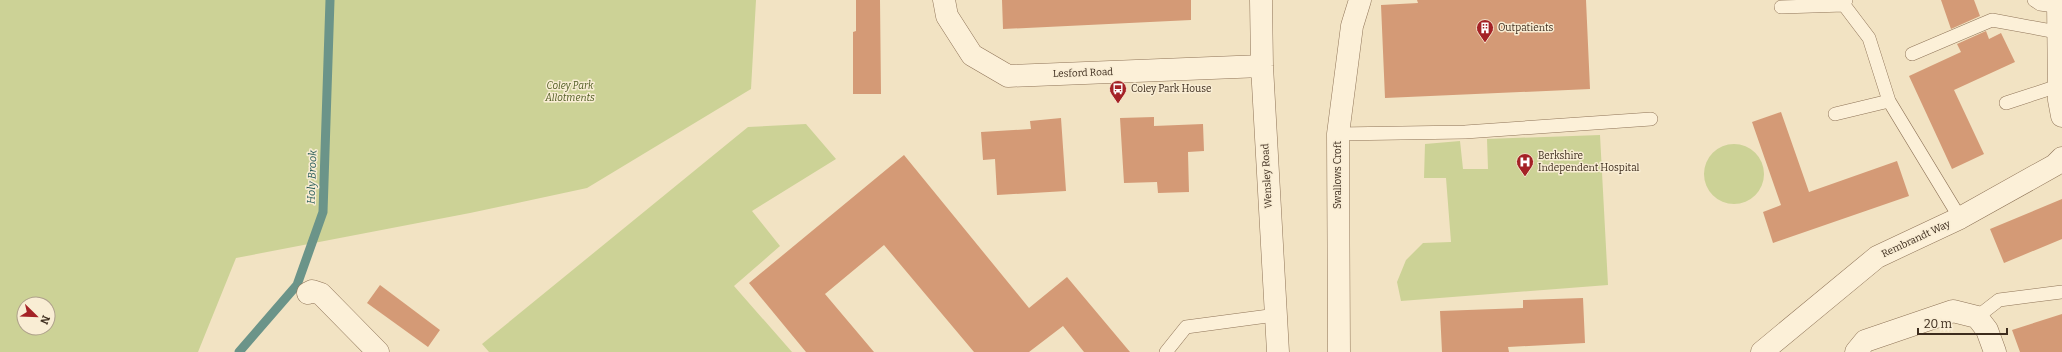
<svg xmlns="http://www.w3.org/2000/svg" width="2062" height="352" font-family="Bitter,serif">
<rect width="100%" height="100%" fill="#f2e3c3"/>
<path fill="#ccd296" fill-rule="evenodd" d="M0 0H756L751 89 587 188 470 213 236 258 198 352H0ZM24 304H48V328H24Z
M806 124 836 159 752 211 780 246 734 286 792 352H489L482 344 748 127Z
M1600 135 1608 285 1401 301 1397 282 1406 260 1423 243 1451 242 1446 178H1424L1425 144 1460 141 1463 169H1488L1487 139Z
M1704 174a30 30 0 1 1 60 0a30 30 0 1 1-60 0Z"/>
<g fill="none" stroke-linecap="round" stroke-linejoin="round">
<path stroke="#6b9489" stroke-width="9" d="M239 352 297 285 323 212 330 0"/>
</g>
<path fill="#d49a76" d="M856 0H880L881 94H853V32L856 31Z
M1002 0H1191V20L1003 29Z
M1417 0H1586L1590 89 1385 98 1381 5 1418 3Z
M1941 0H1974L1980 16 1951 29Z
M1986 31 1989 39 2001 33 2015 62 1954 90 1984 154 1952 169 1909 76 1961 52 1957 44Z
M1781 112 1809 192 1897 161 1909 196 1773 243 1763 212 1781 205 1752 122Z
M1154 117V126L1203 124 1204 151 1188 152 1189 192 1158 193 1157 182 1124 183 1120 118Z
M1061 118 1066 191 997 195 995 159 983 160 981 132 1031 129 1030 121Z
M904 155 1029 308 1067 277 1130 352H1084L1063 326 1029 352H974L884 245 825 294 874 352H806L749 283Z
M2062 199V239L2004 263 1990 229Z
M380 285 440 330 428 347 367 303Z
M1583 298 1585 343 1508 347 1509 352H1442L1440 311 1523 308V300Z
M2062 314V352H2020L2012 330Z"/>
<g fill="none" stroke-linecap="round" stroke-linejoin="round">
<defs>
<path id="service" d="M1846 0 1844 5 1869 38 1889 101 1960 218
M2034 0 2040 4 2062 7
M1781 7 1844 5
M1912 54 1992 20 2057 32
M2006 103 2058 86
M1835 114 1889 101
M1338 134 1465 132 1651 119
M1977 317 1999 300 2062 292
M1166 352 1186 327 1276 315"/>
<path id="minor" d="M944 0 947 16 972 55 1008 76 1262 66
M1261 0 1262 66 1278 352
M2058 0 2059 100 2062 116
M308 293 312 291 321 294 378 352
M1339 352 1338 134 1352 26 1360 0
M1762 352 1877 257 1960 218 2055 165 2062 158
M1856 352 1865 341 1953 311 1977 317 1987 330 1995 352"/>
</defs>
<use href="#service" stroke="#8f7458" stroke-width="14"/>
<use href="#minor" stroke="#8f7458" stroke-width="23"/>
<use href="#service" stroke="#fcf0d8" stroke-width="13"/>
<use href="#minor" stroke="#fcf0d8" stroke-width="22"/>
</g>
<defs>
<symbol id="building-pin" viewBox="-11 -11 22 30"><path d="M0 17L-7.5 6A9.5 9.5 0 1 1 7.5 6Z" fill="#a42226" stroke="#f9edd4"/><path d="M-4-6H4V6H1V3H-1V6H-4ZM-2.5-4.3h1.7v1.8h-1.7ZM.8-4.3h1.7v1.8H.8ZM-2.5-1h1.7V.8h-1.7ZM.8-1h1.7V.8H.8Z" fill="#fff"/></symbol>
<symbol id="bus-pin" viewBox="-11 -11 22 30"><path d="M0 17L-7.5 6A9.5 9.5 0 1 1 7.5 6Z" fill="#a42226" stroke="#f9edd4"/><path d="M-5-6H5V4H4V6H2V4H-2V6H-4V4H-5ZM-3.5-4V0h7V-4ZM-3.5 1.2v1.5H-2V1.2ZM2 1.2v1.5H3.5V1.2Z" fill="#fff"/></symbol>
<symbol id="hospital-pin" viewBox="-11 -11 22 30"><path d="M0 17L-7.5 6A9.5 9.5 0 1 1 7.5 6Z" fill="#a42226" stroke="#f9edd4"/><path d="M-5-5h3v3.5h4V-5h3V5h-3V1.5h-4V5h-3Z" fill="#fff"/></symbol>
</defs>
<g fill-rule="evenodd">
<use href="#building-pin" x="1475" y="18" width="20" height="27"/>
<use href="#bus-pin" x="1108" y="79" width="20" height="27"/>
<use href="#hospital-pin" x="1515" y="152" width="20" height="27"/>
</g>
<g text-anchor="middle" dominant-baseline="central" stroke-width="3" stroke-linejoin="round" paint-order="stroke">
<g font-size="10" fill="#3d2c1d" stroke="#f9edd4" text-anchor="start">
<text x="1498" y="28">Outpatients</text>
<text x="1131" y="89">Coley Park House</text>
<text x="1538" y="156">Berkshire<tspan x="1538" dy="12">Independent Hospital</tspan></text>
</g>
<g font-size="10" fill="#3d2c1d" stroke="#f9edd4">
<text transform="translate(1083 73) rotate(-2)">Lesford Road</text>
<text transform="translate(1338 175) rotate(-90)">Swallows Croft</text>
<text transform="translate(1267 176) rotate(-93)">Wensley Road</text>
<text transform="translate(1916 239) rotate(-25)">Rembrandt Way</text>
</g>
<g font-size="10" font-style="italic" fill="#4f5c22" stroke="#f9edd4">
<text x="570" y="86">Coley Park<tspan x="570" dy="12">Allotments</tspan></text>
</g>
<g font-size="11" font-style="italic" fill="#2b5e5a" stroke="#f9edd4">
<text transform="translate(312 177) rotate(-88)">Holy Brook</text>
</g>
</g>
<g transform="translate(36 316) rotate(113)"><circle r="19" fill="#f9edd4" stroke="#aea08b"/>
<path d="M0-3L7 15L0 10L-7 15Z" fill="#a42226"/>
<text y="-6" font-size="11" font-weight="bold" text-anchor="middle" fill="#3d2c1d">N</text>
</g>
<path d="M1918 328v6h89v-6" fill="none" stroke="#3d2c1d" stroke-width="2"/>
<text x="1924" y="328" font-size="12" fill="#3d2c1d" stroke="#f9edd4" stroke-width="3" paint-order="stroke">20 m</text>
</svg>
